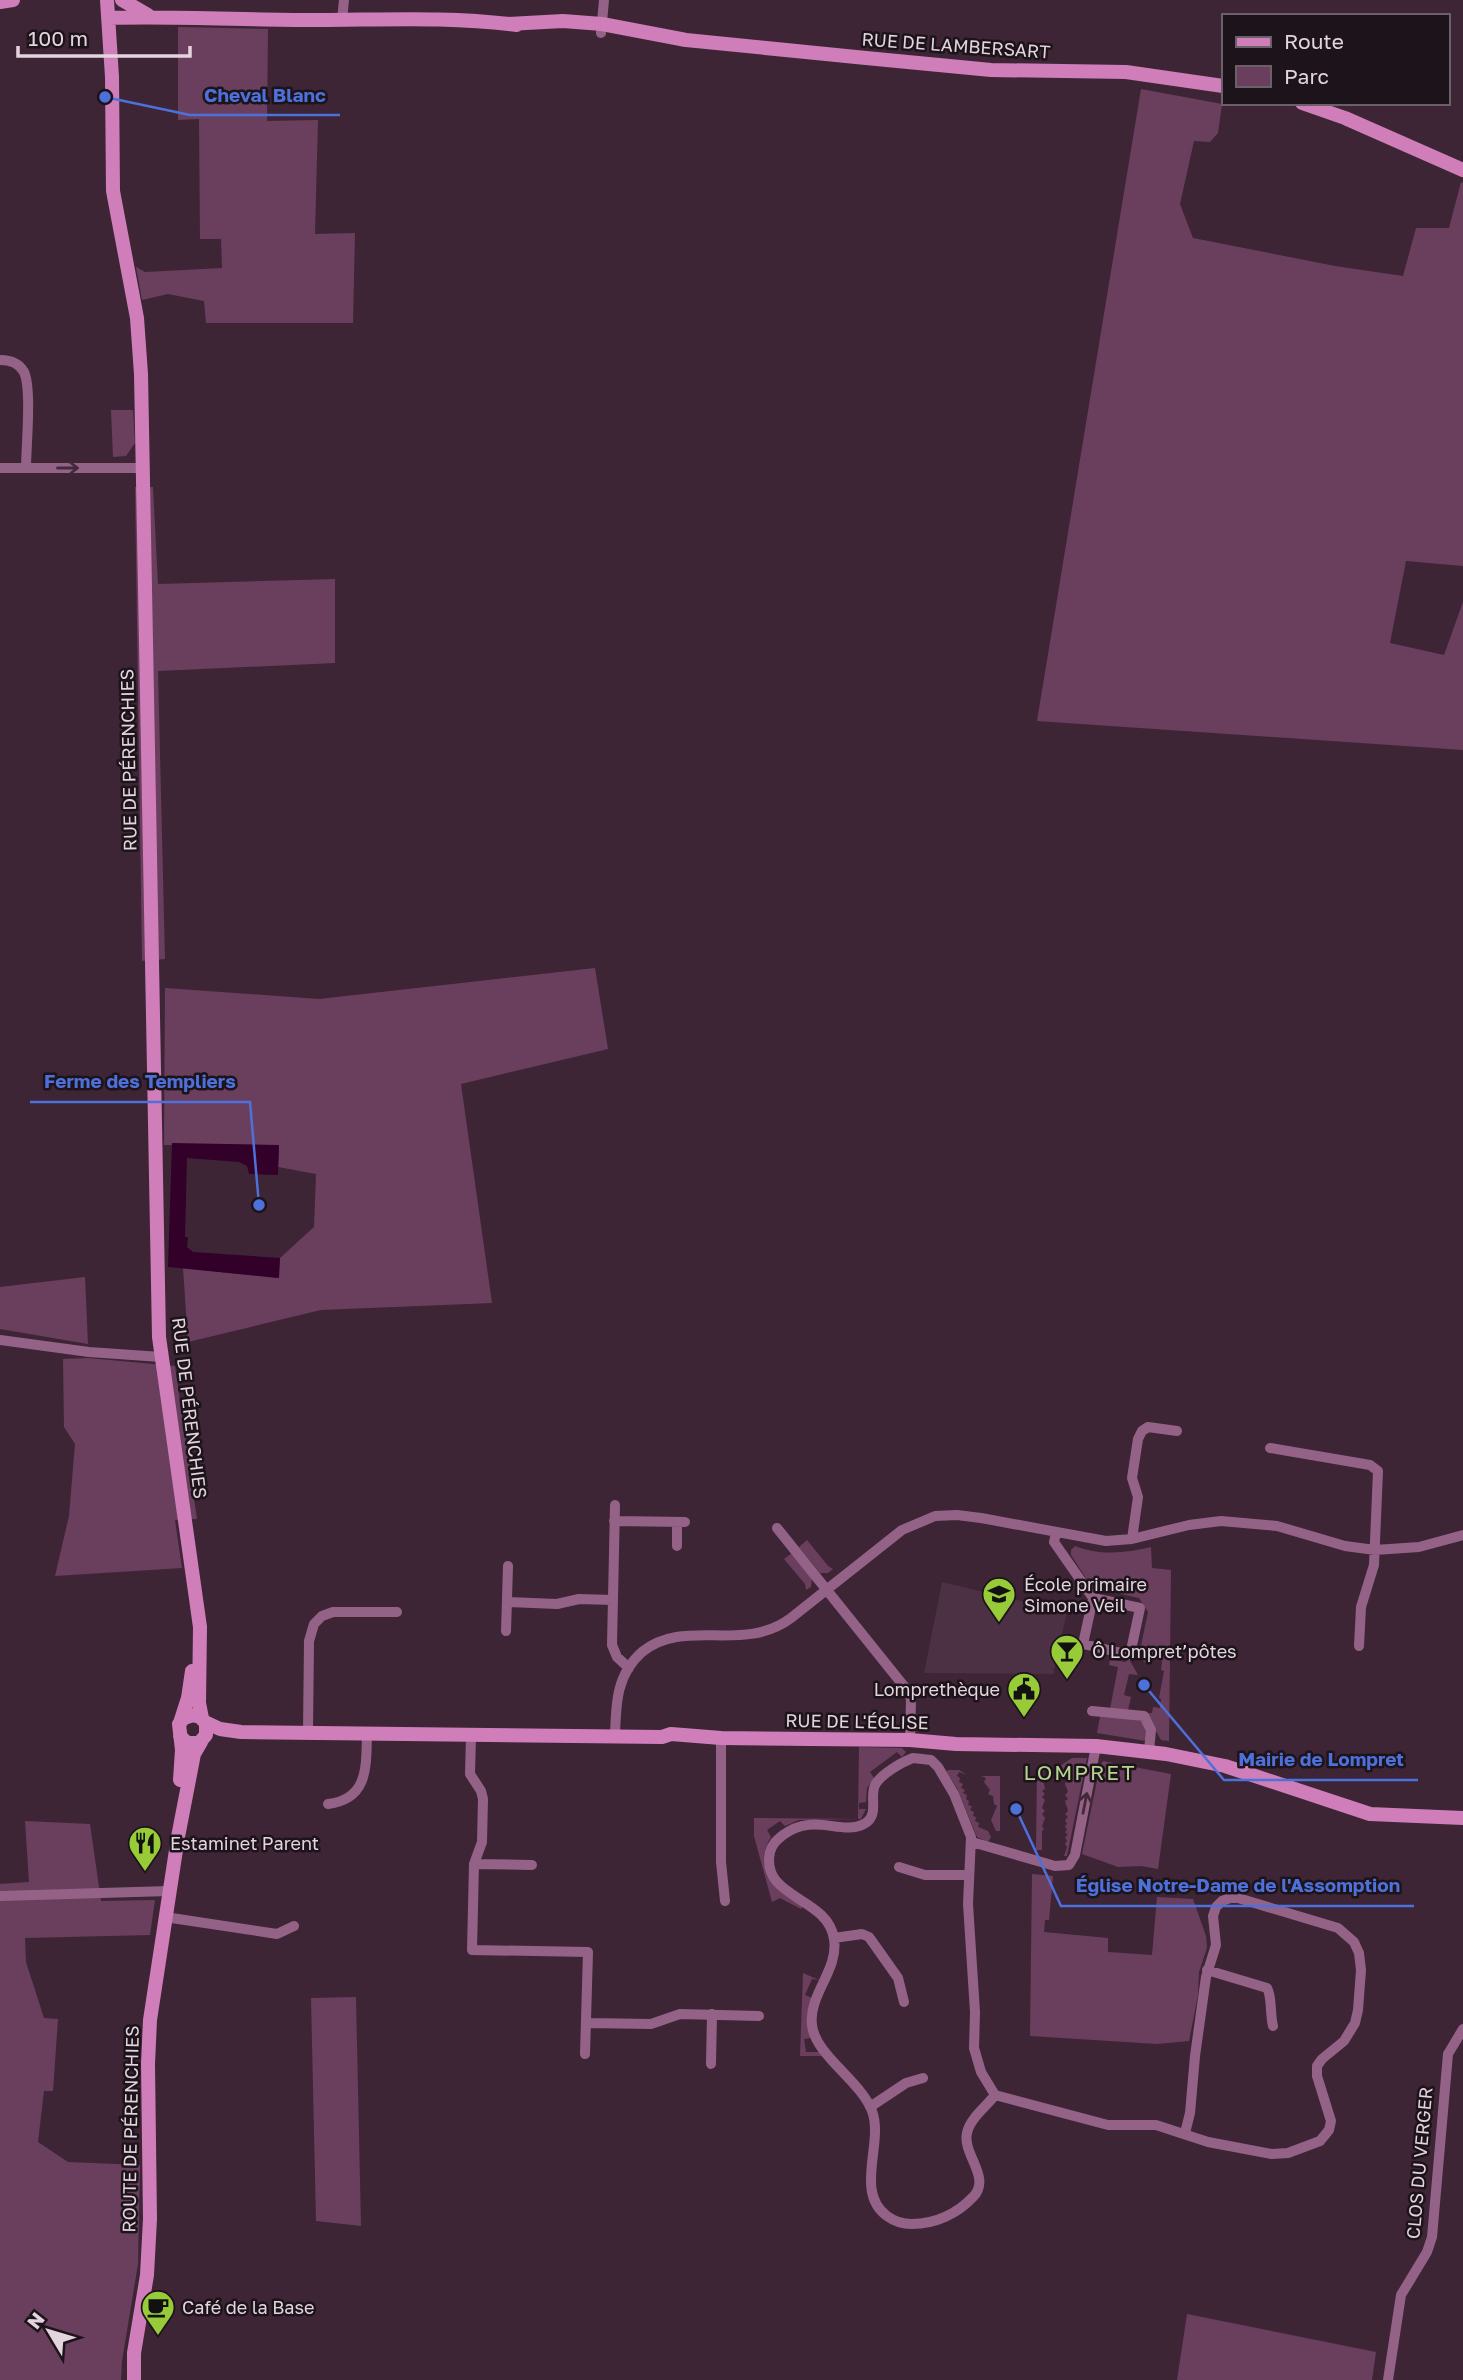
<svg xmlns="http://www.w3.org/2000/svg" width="1463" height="2380" font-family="'Golos Text',sans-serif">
<rect width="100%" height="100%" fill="#3d2536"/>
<path fill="#4c3044" d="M942 1582 1067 1612 1054 1669V1674L924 1673Z"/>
<path fill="#6a3f5e" d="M178 27 268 29 267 121 318 120 315 234 355 233 353 323H206L204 301 168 294 142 300 136 267 145 272 222 268 221 239H200L199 119 178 120Z
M1141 89 1222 104 1218 133 1210 142 1194 141 1180 204 1193 238 1335 266 1403 276 1416 228H1449L1461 182 1463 183V566L1406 561 1390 643 1444 655 1463 602V750L1037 721Z
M111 410H133L135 443 126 456 113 457Z
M135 487H153L158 584 335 579V663L158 671 165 959 142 961Z
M595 968 608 1049 461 1084 492 1303 321 1310 188 1342 183 1268 278 1278 280 1258 314 1227 316 1174 278 1167 279 1145H164L165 988 319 999Z
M85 1277 88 1344 0 1329V1287Z
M88 1358 175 1366 197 1519 175 1520 182 1568 55 1576 69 1516 75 1444 64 1427 63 1359Z
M807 1540 828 1566 833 1569 828 1573H820L799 1547Z
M1075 1546C1100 1556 1126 1553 1151 1547L1152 1568 1171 1570 1169 1741 1161 1740 1146 1713H1152L1153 1707 1160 1708 1161 1699 1159 1698 1164 1671 1161 1670 1162 1661 1150 1659 1148 1663 1144 1662 1139 1655 1148 1612 1139 1598 1121 1594 1122 1587H1116L1115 1593 1099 1590 1095 1592 1071 1555V1550Z
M792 1553 812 1578 811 1587 806 1590 805 1584 784 1559Z
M1110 1659 1125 1662 1129 1659 1138 1675 1129 1674 1124 1695 1131 1697 1128 1710 1110 1709 1118 1667 1109 1665Z
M1100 1717 1127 1718 1143 1721 1149 1730 1146 1741 1097 1733Z
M859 1747 902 1748 906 1752 902 1757 897 1752 870 1772 874 1778 867 1788 866 1802 859 1803V1809H866L861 1819 799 1820 785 1826 780 1821 767 1830 771 1837C751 1866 784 1888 804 1906L801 1909 780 1898 772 1902 754 1836V1818L858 1819Z
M1072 1758H1087L1067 1856H1064L1067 1847 1065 1844 1067 1841 1065 1837 1068 1835 1065 1832 1067 1830 1065 1826 1067 1824 1065 1820 1068 1817 1065 1814 1068 1811 1065 1801 1068 1799 1065 1795 1068 1792 1065 1784 1068 1775 1060 1766Z
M1103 1761 1171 1774 1158 1869 1141 1866 1118 1867 1082 1854 1100 1766Z
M1051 1764 1042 1773 1045 1777 1043 1780 1045 1789 1042 1791 1045 1794 1042 1797 1045 1800 1042 1808 1045 1811 1042 1814 1045 1818 1042 1826 1044 1829 1042 1831V1850H1036L1037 1770Z
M949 1770H959L967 1775 959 1772 957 1776 960 1778 959 1782 963 1784 961 1788 965 1790 963 1793 967 1795 966 1799 969 1801 968 1805 972 1806 970 1810 974 1812 973 1816 976 1817 975 1821 979 1823 978 1827 988 1831 991 1837 988 1842 977 1837 957 1788 946 1771Z
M981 1776H1000V1831H996L991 1820 997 1806 994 1804 993 1796 988 1794 990 1790 984 1782 986 1778Z
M25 1821 90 1824 101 1901 155 1900 150 1935 25 1938 26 1962 44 2018 58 2019 53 2091H44L38 2142 68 2162 140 2165 138 2264 122 2361 121 2380H0V1884L29 1882Z
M1032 1874 1053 1876 1049 1920H1045L1044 1932 1108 1938V1952L1152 1955 1157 1897 1193 1899 1206 1936 1207 1948 1199 1972 1198 1995 1189 2041 1157 2044 1030 2036Z
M803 1973 819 1980 812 1979 805 1995 812 1998 807 2013 811 2038 804 2039 806 2052H819L822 2056H800Z
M356 1997V1998L361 2226 316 2221 311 1998Z
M1187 2314 1376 2352 1372 2380H1177Z"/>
<path fill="#330029" d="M172 1143 279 1145 278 1175 249 1174 247 1166 239 1162 187 1158 185 1237H188L187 1247 193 1252 280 1258 279 1278 168 1267Z"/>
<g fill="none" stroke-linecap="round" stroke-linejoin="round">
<path stroke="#956287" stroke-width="10" d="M342 20 344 0
M601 33 604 0
M0 360C10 360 19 363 24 372 32 389 26 447 26 468
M0 468H143
M0 1340 89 1352 161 1357
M1270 1448 1370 1465 1378 1471 1374 1565 1361 1607 1359 1646
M615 1505 612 1645 617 1657 629 1668
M614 1521 685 1522
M777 1528 907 1690 911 1699 910 1740
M1056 1533 1054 1542 1093 1598 1140 1608 1130 1655 1083 1644 1093 1598
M1132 1539 1138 1497 1132 1478 1138 1439 1142 1431 1148 1427 1177 1431
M677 1546V1522
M507 1602 557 1604 579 1599 613 1600
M506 1631 508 1566
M1092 1711 1144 1716 1151 1730 1149 1751
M308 1732 309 1641 314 1624 322 1616 333 1612H397
M471 1736 470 1774 481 1791 483 1799 482 1842 474 1864 472 1950 588 1952 585 2054
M615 1736C616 1704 616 1675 642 1652 685 1617 743 1654 791 1618L902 1530 935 1516 957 1515 981 1518 1106 1541 1132 1539 1189 1525 1221 1521 1277 1526 1345 1546 1375 1550 1419 1547 1463 1535
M721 1738V1862L725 1901
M913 1758 931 1760 938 1767 954 1794 971 1837 968 1904 975 2012 974 2048 981 2072 995 2095C987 2106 970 2118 967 2133 962 2154 992 2178 973 2197 957 2214 935 2224 912 2224 902 2224 895 2222 887 2216 854 2192 884 2143 872 2111 860 2080 815 2055 812 2025 808 1995 839 1970 834 1939 828 1896 760 1899 770 1852 772 1844 777 1840 783 1835 814 1812 841 1836 864 1824 880 1815 869 1798 875 1785 881 1774 902 1762 913 1758Z
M328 1804C369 1799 366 1766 367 1733
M972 1842 1055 1866 1069 1865 1075 1855 1096 1746
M474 1864 532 1865
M899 1867 925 1875H969
M0 1896 169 1891
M165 1917 277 1934 294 1926
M834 1938 862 1934 869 1937 898 1978 904 2002
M1207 1970 1267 1988C1272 1995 1270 2015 1273 2026
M587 2023 651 2024 680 2014 759 2016
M711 2064 712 2014
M995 2095 1108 2125H1156L1208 2142 1272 2154 1288 2153 1320 2141 1329 2130 1331 2121 1317 2076V2066L1322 2059 1344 2041 1355 2023 1358 2010 1361 1970 1359 1953 1354 1942 1338 1928 1238 1898H1230L1222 1901 1216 1907 1213 1916 1216 1945 1206 1977 1195 2056 1190 2113 1185 2133
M870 2107 906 2083 923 2078
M1388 2380 1401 2295 1427 2252 1432 2237 1448 2054 1463 2029"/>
<path stroke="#cf7eb9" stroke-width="14" d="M107 0 112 77 113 191 137 318 141 374 159 1337 200 1627 199 1703 202 1718
M122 0 148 15
M0 2 13 0
M109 18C177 16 245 20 313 20 381 20 449 16 517 25
M508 24 563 21 602 24 686 40 866 58 991 70 1126 72 1223 86
M1302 103 1345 118 1463 170
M205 1722 220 1729 241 1732 662 1737 671 1734 721 1738 910 1740 956 1744 1096 1746 1166 1754 1225 1766 1370 1814 1463 1818
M180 1723 188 1698 192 1671
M180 1736 187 1743H199L206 1735V1723L200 1717 193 1715 184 1718 179 1724 182 1750 180 1780
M134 2380V2353L147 2275 150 2219 148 2064 150 2020 178 1837 194 1754 201 1742"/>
</g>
<defs><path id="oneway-shaft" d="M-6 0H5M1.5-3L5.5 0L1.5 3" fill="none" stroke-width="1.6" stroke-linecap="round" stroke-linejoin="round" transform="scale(1.75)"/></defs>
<g stroke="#412b3b">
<use href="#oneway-shaft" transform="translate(68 468)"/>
<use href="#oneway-shaft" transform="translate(1085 1803) rotate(-79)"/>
</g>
<defs>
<symbol id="school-pin" viewBox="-11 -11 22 30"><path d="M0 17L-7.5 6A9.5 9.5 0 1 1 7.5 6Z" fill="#97cc38" stroke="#1d131a"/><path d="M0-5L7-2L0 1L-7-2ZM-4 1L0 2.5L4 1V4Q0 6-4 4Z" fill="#111"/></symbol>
<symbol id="bar-pin" viewBox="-11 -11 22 30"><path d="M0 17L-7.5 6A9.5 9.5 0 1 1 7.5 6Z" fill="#97cc38" stroke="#1d131a"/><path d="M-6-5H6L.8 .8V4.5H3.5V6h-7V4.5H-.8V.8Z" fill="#111"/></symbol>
<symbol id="civic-pin" viewBox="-11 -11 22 30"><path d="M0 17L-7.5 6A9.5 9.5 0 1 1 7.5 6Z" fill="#97cc38" stroke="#1d131a"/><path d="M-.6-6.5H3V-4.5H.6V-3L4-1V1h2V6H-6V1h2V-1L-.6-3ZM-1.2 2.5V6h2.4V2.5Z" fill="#111"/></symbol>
<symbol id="restaurant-pin" viewBox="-11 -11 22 30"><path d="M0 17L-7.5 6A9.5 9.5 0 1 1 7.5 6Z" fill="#97cc38" stroke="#1d131a"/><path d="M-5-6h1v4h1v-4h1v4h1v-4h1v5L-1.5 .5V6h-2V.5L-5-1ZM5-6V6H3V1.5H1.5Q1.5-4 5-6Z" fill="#111"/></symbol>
<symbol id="cafe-pin" viewBox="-11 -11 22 30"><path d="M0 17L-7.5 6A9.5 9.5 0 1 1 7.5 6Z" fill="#97cc38" stroke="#1d131a"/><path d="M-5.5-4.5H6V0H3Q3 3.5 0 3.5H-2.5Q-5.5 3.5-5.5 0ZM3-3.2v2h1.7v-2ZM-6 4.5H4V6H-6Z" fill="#111"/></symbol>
</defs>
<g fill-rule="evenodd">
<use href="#school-pin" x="980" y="1575" width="38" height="52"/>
<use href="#bar-pin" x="1048" y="1632" width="38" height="52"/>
<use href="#civic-pin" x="1005" y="1670" width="38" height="52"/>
<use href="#restaurant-pin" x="126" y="1824" width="38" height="52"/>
<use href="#cafe-pin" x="139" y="2288" width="38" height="52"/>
</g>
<g text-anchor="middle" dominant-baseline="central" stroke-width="5" stroke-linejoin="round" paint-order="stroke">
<g font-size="18" fill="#e3d4de" stroke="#1d131a">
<text transform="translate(956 45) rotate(4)">RUE DE LAMBERSART</text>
<text transform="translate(128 760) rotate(-91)">RUE DE PÉRENCHIES</text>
<text transform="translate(190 1408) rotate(83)">RUE DE PÉRENCHIES</text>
<text transform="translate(857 1721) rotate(1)">RUE DE L'ÉGLISE</text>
<text transform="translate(130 2129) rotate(-89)">ROUTE DE PÉRENCHIES</text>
<text transform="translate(1419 2163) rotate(-85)">CLOS DU VERGER</text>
</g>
<g font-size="18" fill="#e3d4de" stroke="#1d131a" text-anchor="start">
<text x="1024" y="1584">École primaire<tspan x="1024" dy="21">Simone Veil</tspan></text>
<text x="1092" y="1651">Ô Lompret’pôtes</text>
<text x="1000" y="1689" text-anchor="end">Lomprethèque</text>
<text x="170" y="1843">Estaminet Parent</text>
<text x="182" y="2307">Café de la Base</text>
</g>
<g font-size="21" letter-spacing="2" fill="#b6d48d" stroke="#1d131a">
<text x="1080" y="1772">LOMPRET</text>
</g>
</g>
<path fill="none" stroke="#4e70da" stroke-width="2.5" d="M105 97L190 115H340M259 1205L250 1102H30M1144 1685L1224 1780H1418M1016 1809L1061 1906H1414"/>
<g fill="#4e70da" stroke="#1d131a" stroke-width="2.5">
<circle cx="105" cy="97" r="7"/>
<circle cx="259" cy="1205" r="7"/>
<circle cx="1144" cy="1685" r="7"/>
<circle cx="1016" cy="1809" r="7"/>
</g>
<g font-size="19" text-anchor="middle" font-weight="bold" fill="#4e70da" stroke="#1d131a" stroke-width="5" stroke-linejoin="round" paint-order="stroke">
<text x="265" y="102">Cheval Blanc</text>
<text x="140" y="1088">Ferme des Templiers</text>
<text x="1321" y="1766">Mairie de Lompret</text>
<text x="1238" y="1892">Église Notre-Dame de l'Assomption</text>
</g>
<rect x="1222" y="14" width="228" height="91" fill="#1d131a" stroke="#6c6068" stroke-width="2"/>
<rect x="1236" y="37" width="35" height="10" fill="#cf7eb9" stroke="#6c6068" stroke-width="2"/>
<text x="1284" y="49" font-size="21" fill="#e3d4de">Route</text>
<rect x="1236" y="66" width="35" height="21" fill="#6a3f5e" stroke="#6c6068" stroke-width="2"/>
<text x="1284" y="84" font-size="21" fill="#e3d4de">Parc</text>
<g transform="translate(49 2331) rotate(308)" stroke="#1d131a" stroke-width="5" paint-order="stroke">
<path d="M0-5L12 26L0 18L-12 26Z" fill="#e3d4de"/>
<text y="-10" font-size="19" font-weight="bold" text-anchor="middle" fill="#e3d4de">N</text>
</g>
<path d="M18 46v10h172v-10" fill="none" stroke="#e3d4de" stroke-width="3.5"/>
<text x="28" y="46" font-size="21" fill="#e3d4de" stroke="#1d131a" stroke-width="5" paint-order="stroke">100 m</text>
</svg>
